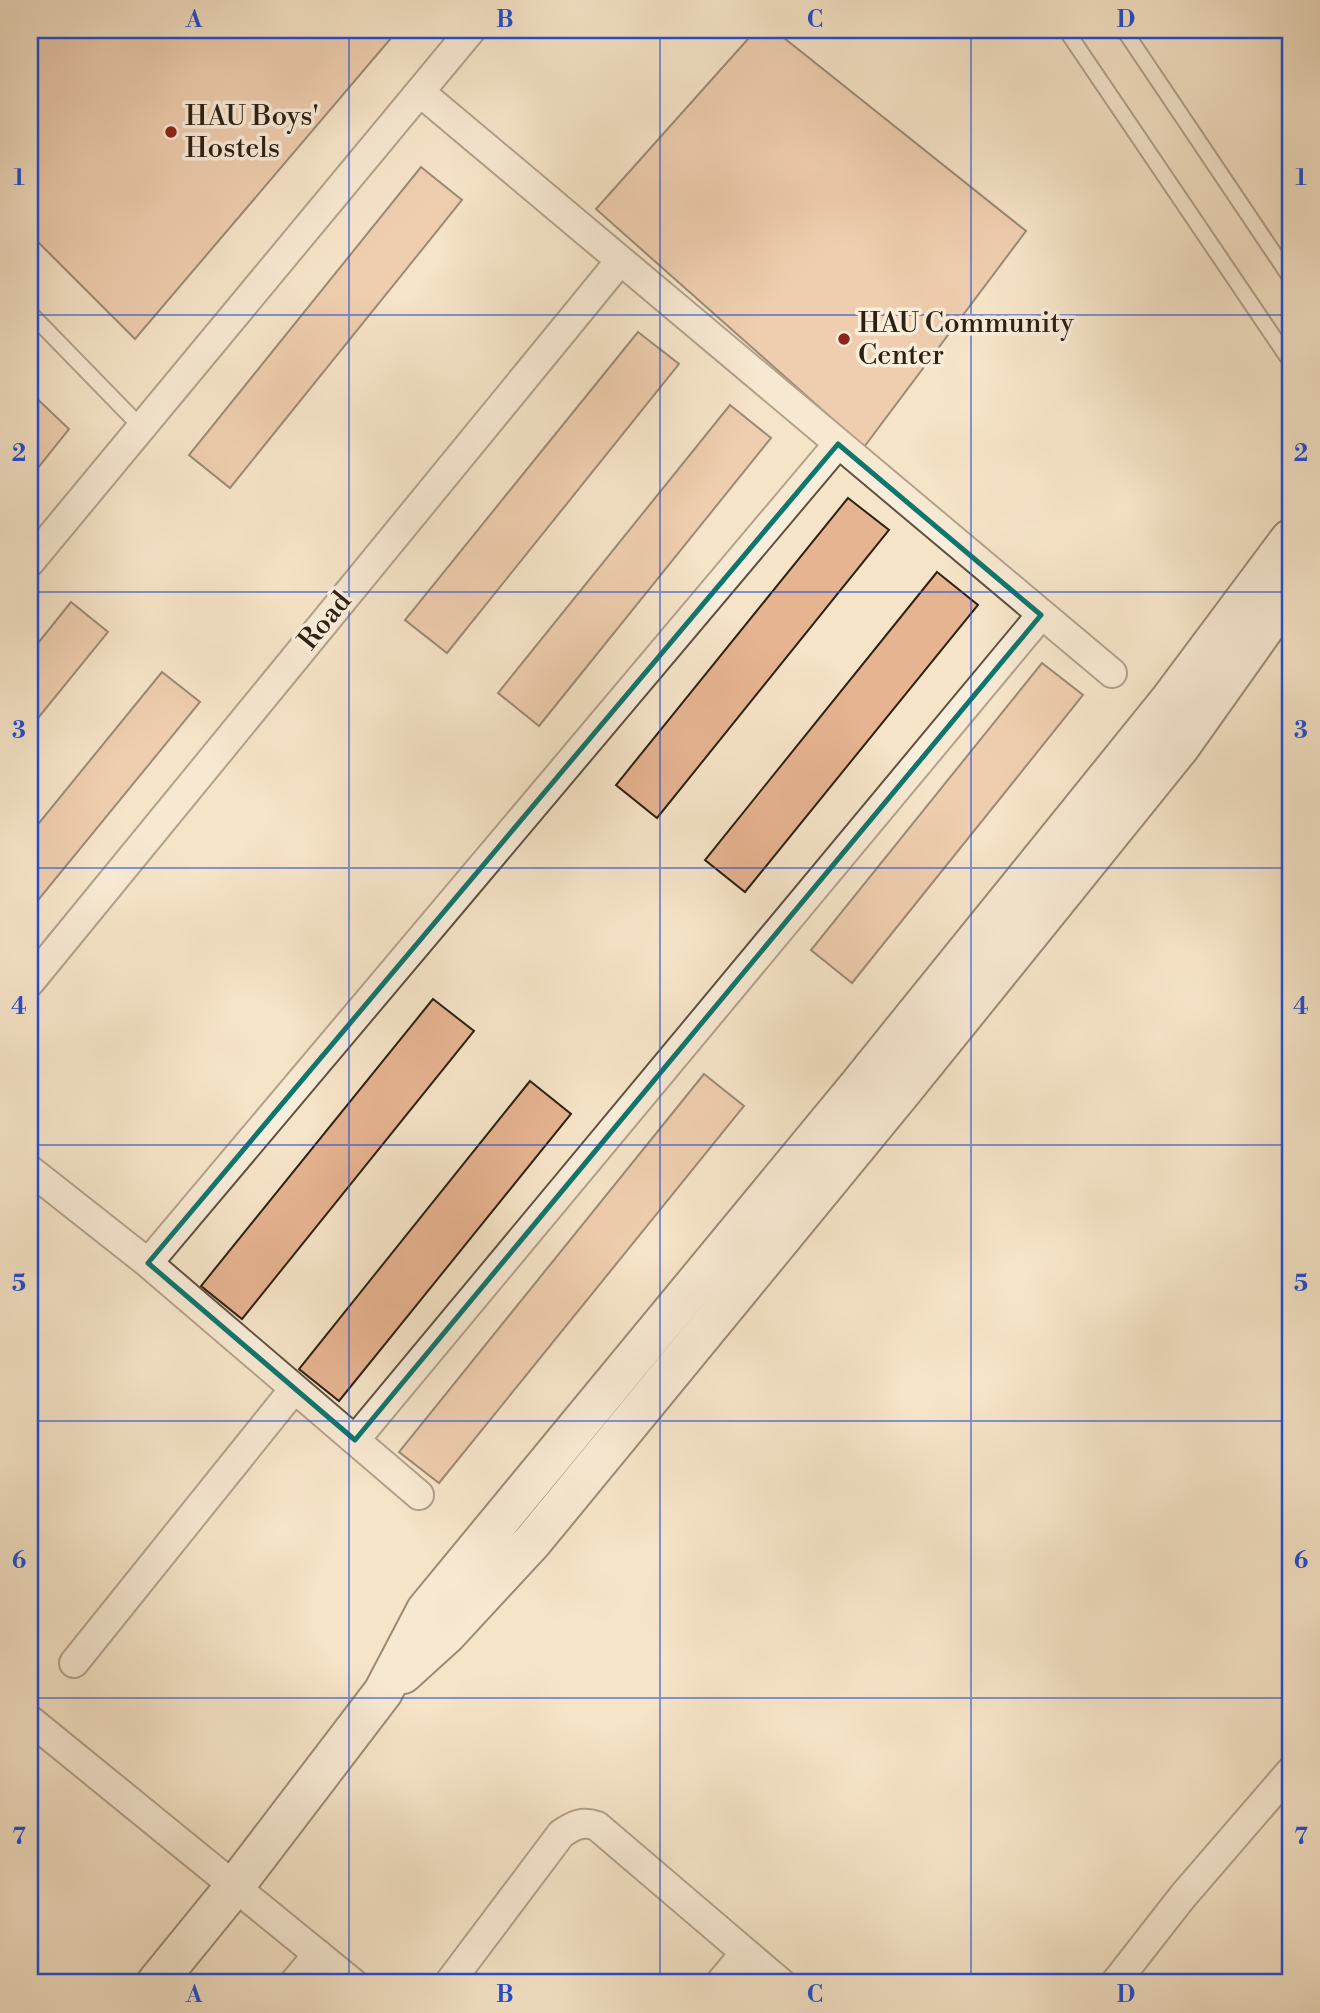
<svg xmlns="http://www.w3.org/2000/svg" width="1320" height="2013" font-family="'Libre Bodoni',serif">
<rect width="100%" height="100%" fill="#f6e4c8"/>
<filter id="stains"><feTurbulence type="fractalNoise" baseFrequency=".00286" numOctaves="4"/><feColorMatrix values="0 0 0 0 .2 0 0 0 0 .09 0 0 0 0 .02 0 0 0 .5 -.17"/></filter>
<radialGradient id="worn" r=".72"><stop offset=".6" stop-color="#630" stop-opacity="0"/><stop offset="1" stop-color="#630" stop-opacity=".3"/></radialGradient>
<path fill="#e7b491" stroke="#2d2113" stroke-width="2" d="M30 30H398L135 339 30 234Z
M756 30H774L1026 231 864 447 596 209Z
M421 167 462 200 230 488 189 455Z
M638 332 679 364 447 653 405 620Z
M30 392 69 429 30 478Z
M730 405 771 438 539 726 498 693Z
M848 498 889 530 657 818 616 785Z
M937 572 978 605 745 892 705 860Z
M71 602 108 632 30 728V653Z
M1042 663 1083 695 852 983 811 950Z
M162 672 200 702 30 910V834Z
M433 999 474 1031 242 1319 201 1286Z
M704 1074 744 1106 439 1483 399 1452Z
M530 1081 571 1114 339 1401 299 1369Z"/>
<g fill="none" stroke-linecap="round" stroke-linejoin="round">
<defs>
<path id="service" d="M1066 30 1290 361
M1124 30 1290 277
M30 313 141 427"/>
<path id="minor" d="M420 92 1112 673
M30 562 471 30
M30 982 620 261
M30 1170 148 1263 419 1495
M148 1263 838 444
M355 1440 1041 615
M74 1663 294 1389
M30 1720 353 1983
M294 1983 318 1954
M449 1983 561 1834C574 1825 582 1821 597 1826L781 1983
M720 1983 745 1953
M1115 1983 1183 1896 1290 1772"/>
<path id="secondary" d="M403 1674 446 1635 533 1541 904 1089 1180 747 1290 592
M156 1983 235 1886 383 1692 426 1610 858 1086 1169 701 1290 539"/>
</defs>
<use href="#service" stroke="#5f5240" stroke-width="18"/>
<use href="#minor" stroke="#5f5240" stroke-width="32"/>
<use href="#secondary" stroke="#2d2113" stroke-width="42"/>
<use href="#service" stroke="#f9eddb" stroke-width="14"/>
<use href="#minor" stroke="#f9eddb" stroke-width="28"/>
<use href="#secondary" stroke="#f9eddb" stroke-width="38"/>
</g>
<path d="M0 0H1320V2013H0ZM838 444 1041 615 355 1440 148 1263Z" fill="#f6e4c8" fill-opacity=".55" fill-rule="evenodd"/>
<path fill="none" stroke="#0f766e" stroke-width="5" stroke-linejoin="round" d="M838 444 1041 615 355 1440 148 1263Z"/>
<path fill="none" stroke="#1d4ed8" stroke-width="2" stroke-opacity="0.55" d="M349 30V1983M660 30V1983M971 30V1983M30 315H1290M30 592H1290M30 868H1290M30 1145H1290M30 1421H1290M30 1698H1290"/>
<g fill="#8f2418" stroke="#f9eddb" stroke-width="2.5">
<circle cx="171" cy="132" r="7"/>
<circle cx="844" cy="339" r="7"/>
</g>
<g text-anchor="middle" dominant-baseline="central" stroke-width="7" stroke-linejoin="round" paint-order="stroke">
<g font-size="28" fill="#2d2113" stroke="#f9eddb" text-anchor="start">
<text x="185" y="116">HAU Boys'<tspan x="185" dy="32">Hostels</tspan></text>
<text x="858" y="323">HAU Community<tspan x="858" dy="32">Center</tspan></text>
</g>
<g font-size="28" fill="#2d2113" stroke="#f9eddb">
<text transform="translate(325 621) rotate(-51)">Road</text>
</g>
</g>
<rect width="1320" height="2013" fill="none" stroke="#f6e4c8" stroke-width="77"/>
<rect x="38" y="38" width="1244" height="1936" fill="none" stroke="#1d4ed8" stroke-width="2.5"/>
<g font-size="23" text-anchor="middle" font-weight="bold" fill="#1d4ed8">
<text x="194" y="27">A</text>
<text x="505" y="27">B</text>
<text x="815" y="27">C</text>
<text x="1126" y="27">D</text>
<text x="19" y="185">1</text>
<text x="1301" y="185">1</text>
<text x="19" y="461">2</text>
<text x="1301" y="461">2</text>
<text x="19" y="738">3</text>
<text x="1301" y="738">3</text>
<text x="19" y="1014">4</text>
<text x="1301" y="1014">4</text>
<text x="19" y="1291">5</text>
<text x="1301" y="1291">5</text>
<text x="19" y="1568">6</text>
<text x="1301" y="1568">6</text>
<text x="19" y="1844">7</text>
<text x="1301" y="1844">7</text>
<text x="194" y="2002">A</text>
<text x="505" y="2002">B</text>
<text x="815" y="2002">C</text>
<text x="1126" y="2002">D</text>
</g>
<rect width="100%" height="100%" filter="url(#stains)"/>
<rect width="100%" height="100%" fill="url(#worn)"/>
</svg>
